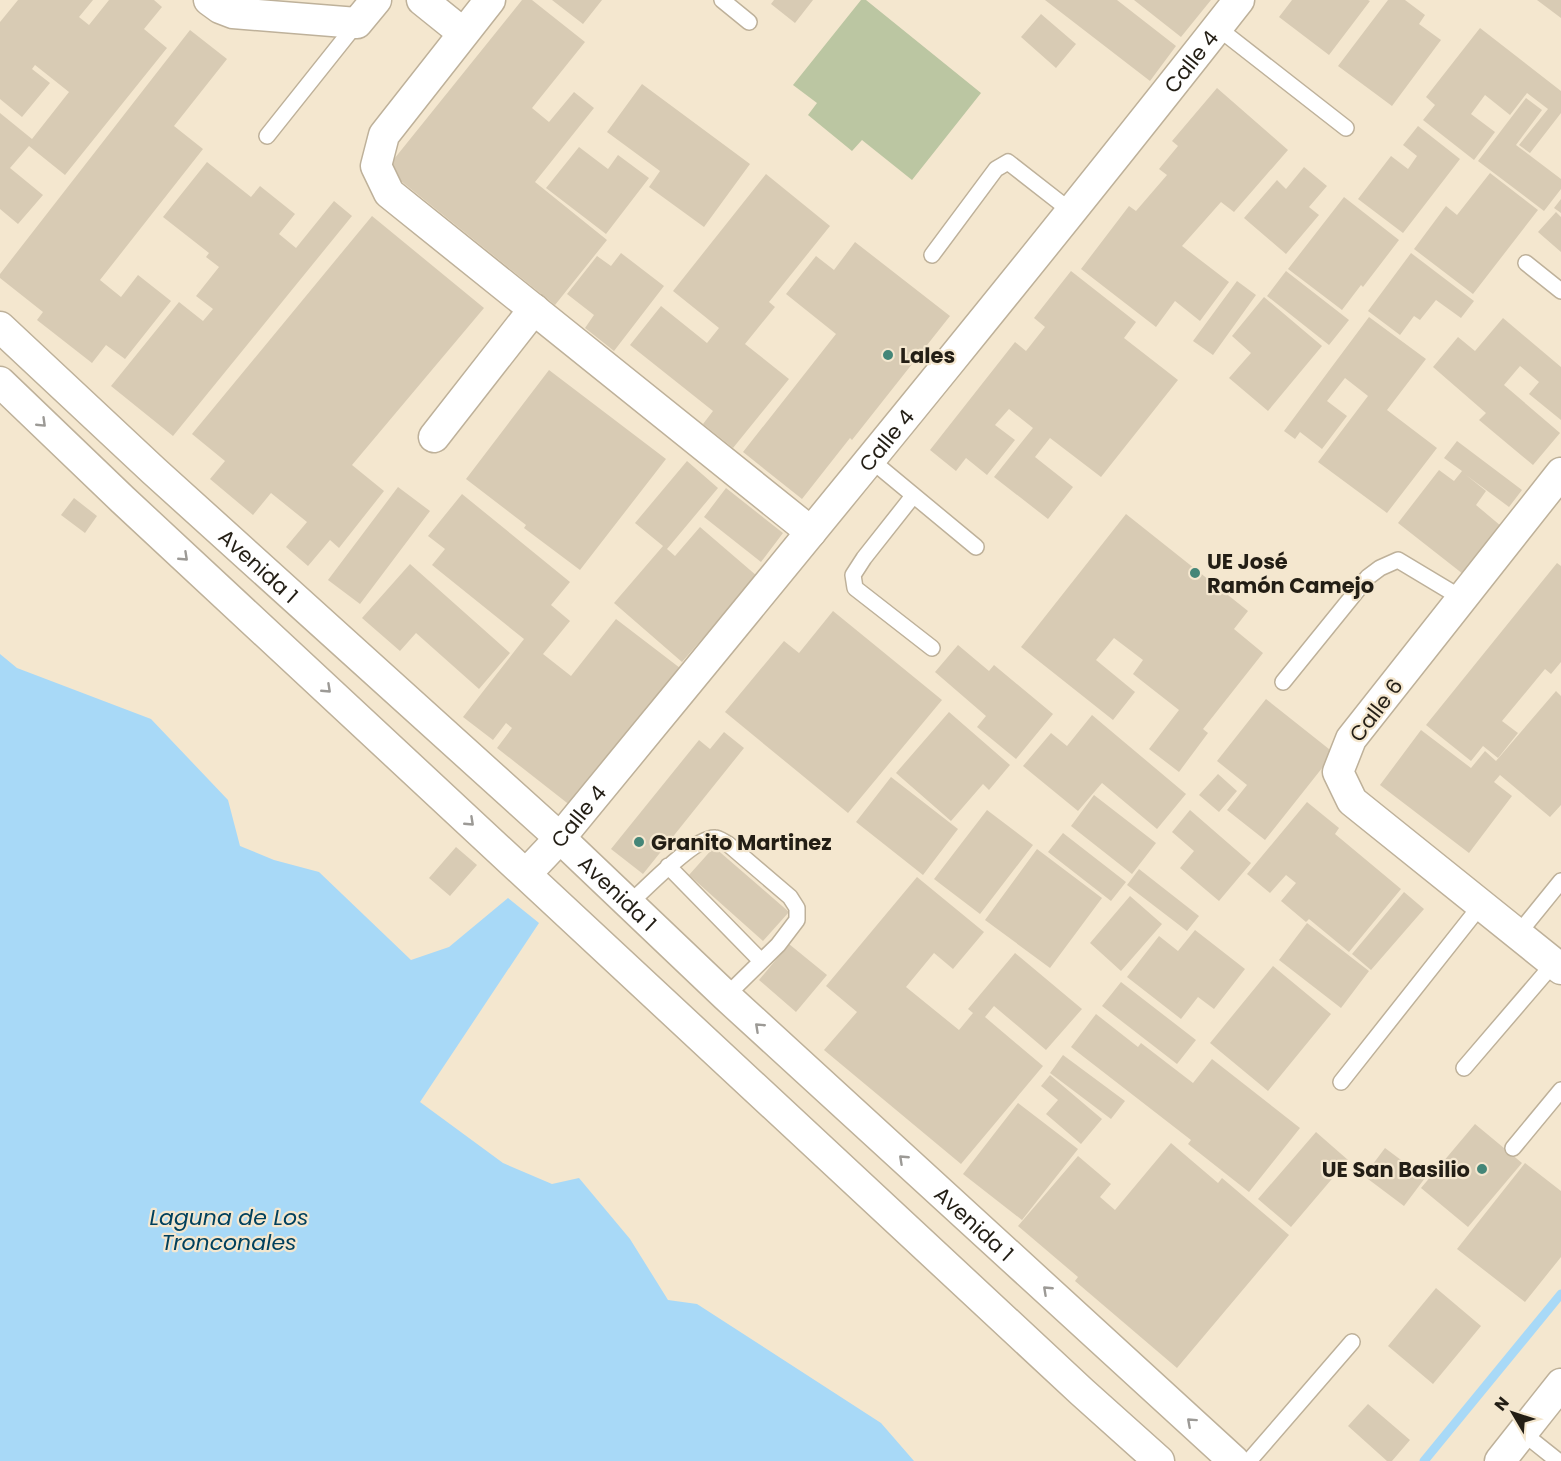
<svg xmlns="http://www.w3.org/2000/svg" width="1561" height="1461" font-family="Poppins,sans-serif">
<rect width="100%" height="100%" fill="#f4e7cf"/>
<path fill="#bbc6a2" d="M861 0H866L981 93 912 180 862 140 852 151 808 115 817 103 793 85Z"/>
<path fill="#a8d9f7" d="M0 654 17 668 151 719 228 800 240 846 274 860 319 872 411 960 449 947 508 898 539 923 420 1102 503 1163 552 1184 579 1178 630 1239 668 1300 697 1304 881 1423 914 1461H0Z"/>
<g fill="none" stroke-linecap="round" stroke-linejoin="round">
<path stroke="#a8d9f7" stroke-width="9" d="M1424 1461 1561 1294"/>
</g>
<path fill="#d8cbb4" d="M18 0H93L79 17 89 25 109 0H154L162 7 144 29 167 48 65 175 29 146 10 168 43 195 18 224 0 209V113L32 139 69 92 35 65 32 69 50 83 22 117 0 99V22Z
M522 0H532L585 42 532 108 549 122 574 92 594 108 535 182 607 240 555 305 386 169Z
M552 0H602L583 24Z
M774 0H813L795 23 771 4Z
M1045 0H1117L1176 46 1150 81Z
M1134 0H1211L1181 37Z
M1292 0H1368L1370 1 1329 55 1279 17Z
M1388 0H1405L1425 15 1419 24 1441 40 1392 106 1338 66Z
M1537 0H1561V18Z
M1041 14 1076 44 1056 68 1021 37Z
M1480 28 1561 91V113L1530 153 1519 145 1548 109 1527 93 1510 115 1485 95 1471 114 1495 132 1474 160 1423 120 1435 105 1426 97Z
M190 30 227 59 174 126 203 149 100 280 121 297 138 275 171 301 125 359 106 345 92 363 37 320 43 312 0 278V274Z
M642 84 750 164 704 227 649 187 660 171 607 132Z
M1217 88 1288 150 1234 212 1221 202 1182 246 1229 282 1200 321 1175 301 1156 327 1081 269 1129 206 1136 211 1167 175 1159 169 1178 146 1172 141Z
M1526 98 1542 110 1516 145 1561 179V189L1544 211 1478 161Z
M1418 126 1460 159 1403 233 1358 199 1391 156 1408 169 1417 156 1403 145Z
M579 147 608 169 618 155 649 178 606 234 546 188Z
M207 162 251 197 260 186 295 214 279 234 296 248 334 201 352 216 173 436 111 386 179 302 203 321 213 309 196 296 219 267 206 257 209 253 163 217Z
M1304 167 1327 186 1309 207 1319 215 1286 254 1244 218 1277 180 1286 189Z
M1490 173 1538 210 1473 294 1414 249 1446 206 1457 215Z
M766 174 830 226 769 302 775 307 745 344 789 379 733 448 703 424 713 411 630 345 661 306 707 343 719 328 673 291Z
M1344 197 1399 240 1363 287 1361 285 1342 310 1288 269Z
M1561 199V213L1554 208Z
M1556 212 1561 217V252L1538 232Z
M372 216 484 308 352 465 384 491 339 548 330 540 308 566 286 547 307 522 271 493 253 515 210 479 225 461 192 434Z
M855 242 950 316 852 440 850 438 802 499 743 452 836 334 786 294 816 256 834 270Z
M621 253 664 286 614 351 585 328 594 315 567 294 597 256 611 266Z
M1411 253 1474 301 1461 318 1436 300 1420 320 1414 316 1400 335 1368 311Z
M1071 271 1136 322 1124 338 1178 380 1101 477 1050 438 1035 457 1073 487 1048 519 994 477 1033 428 1009 409 995 425 1015 440 987 475 966 458 956 471 930 450 1015 342 1026 351 1045 327 1034 318Z
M1286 271 1349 320 1329 345 1267 296Z
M1237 281 1256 295 1213 355 1193 341Z
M1264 297 1322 346 1268 411 1229 378 1251 353 1232 336Z
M1369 317 1426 359 1387 410 1437 448 1387 513 1318 462 1368 396 1345 378 1327 401 1347 416 1322 449 1300 432 1295 439 1284 431Z
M1503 318 1561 367V420L1529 394 1539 382 1520 366 1504 385 1560 433 1533 465 1479 420 1486 413 1433 367 1458 337 1475 351Z
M549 370 666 459 580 570 524 528 526 525 466 479Z
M1457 441 1522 490 1509 507 1466 475 1486 491 1476 505 1501 526 1463 574 1398 523 1439 470 1454 481 1462 471 1444 458Z
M687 461 718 488 667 549 675 556 700 527 757 576 682 662 614 603 663 546 635 523Z
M398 487 430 511 360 604 328 580Z
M726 488 783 533 761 562 704 517Z
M462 494 570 582 551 605 570 621 543 654 571 676 616 619 680 668 571 806 497 748 512 728 506 723 493 740 463 717 524 639 432 565 445 549 428 536Z
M74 498 97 516 85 533 61 515Z
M1126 514 1248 611 1234 629 1263 653 1203 729 1208 733 1179 772 1149 749 1179 710 1133 674 1143 660 1114 638 1096 660 1135 692 1113 720 1021 647Z
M1557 563 1561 566V662L1551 674 1545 669 1502 721 1518 733 1498 758 1483 746 1471 761 1426 725Z
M410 564 510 653 479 689 416 633 400 651 362 618Z
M833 611 942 700 848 813 725 712 784 641 799 653Z
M958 645 989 671 994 665 1053 714 1016 759 977 727 986 716 935 672Z
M1556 691 1561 696V805L1550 817 1500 775 1494 782 1512 796 1469 853 1380 785 1421 730 1471 768 1485 751 1496 761Z
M1266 699 1334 753 1265 840 1227 810 1247 785 1217 761Z
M949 712 1010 765 989 790 983 784 951 821 896 773Z
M1092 715 1186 794 1157 829 1102 783 1078 811 1023 766 1051 733 1067 746Z
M724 732 744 748 643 874 611 849 699 740 710 749Z
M1218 774 1237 791 1219 812 1199 795Z
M891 777 958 829 923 875 856 822Z
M1094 795 1156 843 1132 874 1071 826Z
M1307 802 1339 828 1335 834 1401 889 1349 952 1309 919 1306 922 1281 901 1296 883 1286 875 1270 893 1247 874Z
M987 810 1033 845 980 914 934 879Z
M1190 810 1251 863 1219 901 1180 868 1194 851 1172 832Z
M1063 833 1126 882 1111 901 1048 852Z
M456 847 477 865 450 896 429 878Z
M714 847 789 912 763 941 689 875Z
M1037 849 1102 898 1050 968 985 920Z
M1139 869 1199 916 1187 931 1127 885Z
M917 877 984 932 953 969 934 953 906 987 959 1030 973 1013 968 1009 1015 953 1082 1009 1046 1050 994 1006 985 1017 1043 1066 961 1164 824 1050 857 1012 826 986Z
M1404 892 1424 909 1371 970 1352 954Z
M1130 896 1162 924 1121 971 1090 943Z
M1307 923 1369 971 1341 1008 1279 960Z
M1195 930 1245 969 1214 1009 1198 997 1181 1019 1127 977 1159 936 1178 951Z
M789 944 827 975 796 1012 759 980Z
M1273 966 1331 1014 1268 1091 1210 1043Z
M1121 982 1196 1040 1177 1064 1102 1006Z
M1096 1014 1138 1047 1141 1043 1193 1083 1212 1059 1300 1128 1249 1192 1188 1144 1191 1140 1071 1047Z
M1063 1055 1125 1101 1111 1119 1050 1073Z
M1050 1075 1102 1119 1081 1144 1046 1114 1058 1100 1041 1086Z
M1018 1103 1078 1149 1022 1220 963 1174Z
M1475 1124 1522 1163 1468 1227 1421 1188Z
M1316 1132 1348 1160 1291 1227 1258 1199Z
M1171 1143 1218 1183 1222 1178 1289 1235 1177 1368 1075 1281 1078 1277 1018 1226 1078 1156 1111 1184 1100 1197 1115 1210Z
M1385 1148 1425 1178 1404 1206 1364 1176Z
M1525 1163 1561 1191V1257L1525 1302 1457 1249Z
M1436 1288 1481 1326 1433 1384 1388 1346Z
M1368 1404 1410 1440 1392 1461H1387L1348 1426Z"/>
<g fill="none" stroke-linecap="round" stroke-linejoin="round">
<defs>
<path id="lane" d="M722 0 749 22
M1218 28 1346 128
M267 136 357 23
M932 255 996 169 1008 162 1072 212
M1526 263 1561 291
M871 460 976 547
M913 496 864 558 853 575 855 588 932 648
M1283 682 1368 577 1380 568 1398 560 1463 599
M668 866 761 961
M629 904C644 890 696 836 715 838 719 838 724 842 728 844L790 897 797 908V920L778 945 726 996
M1518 934 1561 881
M1464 1068 1554 963
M1341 1082 1481 905
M1513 1148 1561 1090
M1523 1433 1558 1461
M1249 1461 1352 1342"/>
<g id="street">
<path d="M209 0 220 8 233 13 357 23 376 0"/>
<path d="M422 0 463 33"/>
<path d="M490 0 384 135 376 166 389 193 811 532"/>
<path id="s1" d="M0 327 154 471 560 838 726 996 1234 1461"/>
<path d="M0 382 122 499 1082 1392 1159 1461"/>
<path d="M434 437 534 309"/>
<path d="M1561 473 1351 739 1338 772 1352 801 1561 969"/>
<path id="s2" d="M526 874 560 838C788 560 1017 283 1239 0"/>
<path d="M1500 1461 1561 1384"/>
</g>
</defs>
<use href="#lane" stroke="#beb19a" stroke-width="18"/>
<use href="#street" stroke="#beb19a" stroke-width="33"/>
<use href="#lane" stroke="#fff" stroke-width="15"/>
<use href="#street" stroke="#fff" stroke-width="30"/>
</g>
<defs><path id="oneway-chevron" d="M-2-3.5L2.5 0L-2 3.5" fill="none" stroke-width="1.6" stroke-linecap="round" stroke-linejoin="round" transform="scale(1.5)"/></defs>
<g stroke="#9c9a96">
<use href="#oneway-chevron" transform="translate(42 423) rotate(44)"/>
<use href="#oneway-chevron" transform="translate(184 557) rotate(43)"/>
<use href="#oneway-chevron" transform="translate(327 689) rotate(43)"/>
<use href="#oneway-chevron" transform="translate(470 822) rotate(43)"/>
<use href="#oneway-chevron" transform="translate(759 1027) rotate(-137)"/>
<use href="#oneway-chevron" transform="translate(903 1159) rotate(-137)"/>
<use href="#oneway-chevron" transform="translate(1047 1290) rotate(-137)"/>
<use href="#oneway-chevron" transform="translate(1191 1422) rotate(-138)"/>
</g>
<g fill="#448678" stroke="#f4e7cf" stroke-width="2">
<circle cx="888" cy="355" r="6"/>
<circle cx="1195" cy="573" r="6"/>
<circle cx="639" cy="842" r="6"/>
<circle cx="1482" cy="1169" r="6"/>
</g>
<g text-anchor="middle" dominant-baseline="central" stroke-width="4.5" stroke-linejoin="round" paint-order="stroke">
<g font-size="21" fill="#231e15" stroke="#f4e7cf">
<text stroke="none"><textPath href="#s2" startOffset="1050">Calle 4</textPath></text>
<text stroke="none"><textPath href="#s2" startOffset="564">Calle 4</textPath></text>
<text stroke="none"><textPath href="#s1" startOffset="352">Avenida 1</textPath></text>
<text transform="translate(1376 710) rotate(-53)">Calle 6</text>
<text stroke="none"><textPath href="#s2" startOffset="78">Calle 4</textPath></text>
<text stroke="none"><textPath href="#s1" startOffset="838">Avenida 1</textPath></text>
<text stroke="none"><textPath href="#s1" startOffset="1324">Avenida 1</textPath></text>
</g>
<g font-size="21" font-weight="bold" fill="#231e15" stroke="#f4e7cf" text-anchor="start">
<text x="900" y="355">Lales</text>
<text x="1207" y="561">UE José<tspan x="1207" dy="24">Ramón Camejo</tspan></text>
<text x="651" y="842">Granito Martinez</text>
<text x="1470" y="1169" text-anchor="end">UE San Basilio</text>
</g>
<g font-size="22" font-style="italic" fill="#00405d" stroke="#f4e7cf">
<text x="229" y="1217">Laguna de Los<tspan x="229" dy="25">Tronconales</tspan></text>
</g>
</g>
<g transform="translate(1513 1413) rotate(309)" stroke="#f4e7cf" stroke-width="4.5" paint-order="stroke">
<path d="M0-4.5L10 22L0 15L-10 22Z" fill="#231e15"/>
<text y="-9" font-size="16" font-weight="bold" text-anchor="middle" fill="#231e15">N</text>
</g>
</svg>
